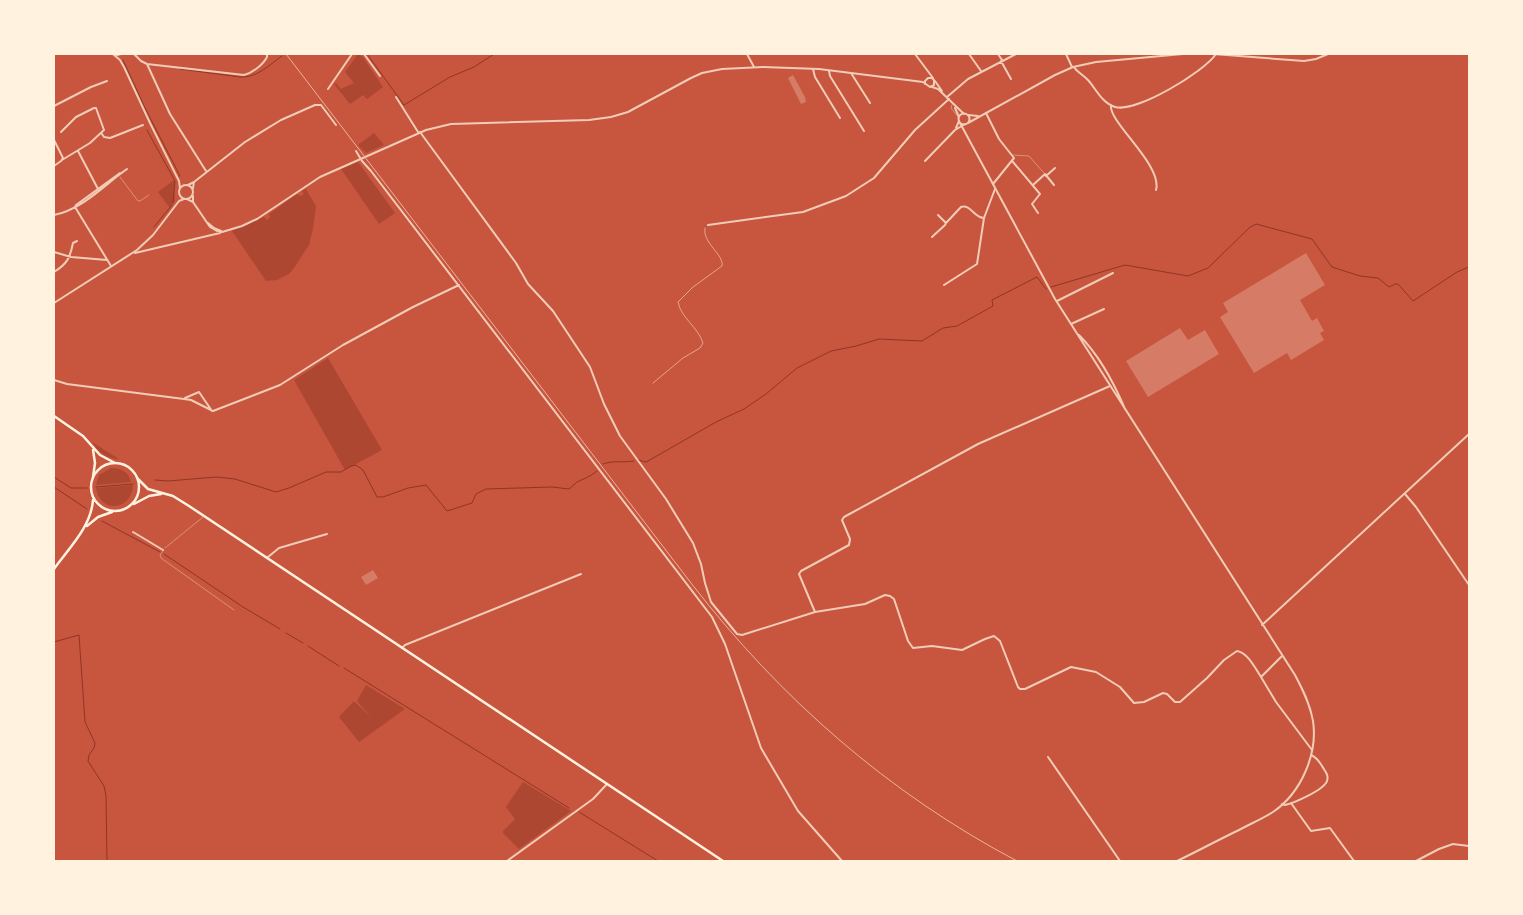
<svg xmlns="http://www.w3.org/2000/svg" width="1523" height="915" font-family="'DM Sans',sans-serif">
<rect width="100%" height="100%" fill="#c8553d"/>
<path fill="#ae4732" d="M358 54 363 57 383 87 367 99 363 95 350 104 334 84 336 83 341 89 354 83 345 72Z
M374 133 384 145 366 153 358 145Z
M358 162 395 213 379 224 341 169Z
M174 180 175 183 174 190 175 200 170 208 158 192Z
M306 189 316 206 313 229 309 245 294 268 289 274 277 280 266 281 232 231 264 217 267 220 270 217 269 214 297 194 300 196 304 194 302 191Z
M328 358 382 450 345 470 294 380Z
M92 442 119 459C107 459 98 452 92 442Z
M111 468C121 468 129 472 131 482L96 485 99 475Z
M133 485C132 511 100 514 96 488Z
M366 685 405 709 359 742 339 717 353 702H355L372 718 357 701Z
M523 782 571 811 519 849 503 833V831L515 819 506 807Z"/>
<g fill="none" stroke-linecap="round" stroke-linejoin="round">
<path stroke="#8f3625" stroke-width="1" d="M367 54 404 105 450 77 474 67 494 54
M123 60 145 108 180 176
M180 69 240 77C257 78 269 65 282 56
M147 130 175 181 173 203
M154 227 172 205
M1051 287 1125 265 1188 276 1208 268 1249 228 1256 224 1312 239 1332 267 1360 276 1378 278 1389 287 1395 284H1398L1413 301 1457 272 1469 267
M639 460 645 462 648 461 716 422 744 409 766 394 797 368 831 351 856 346 879 339 922 341 943 328 957 326 993 306 992 300 1037 277 1046 289
M603 464C613 460 624 463 634 461
M54 477 71 488H87
M155 480 168 481 216 477 235 479 276 492 289 488 326 472H341L351 466 356 465 363 470 377 497H383L408 488 426 485 447 511 472 503 476 494 486 489 552 487 569 489 577 482 590 476 597 471
M54 487 87 509
M96 487 133 484
M102 521 160 552
M164 554 243 607 280 629
M286 633 303 643
M54 642 79 635 85 722 95 743 94 748 89 755 88 761 104 786 106 796 107 861
M308 646 339 666
M344 668 569 808
M579 812 658 861"/>
</g>
<path fill="#d67c66" d="M793 75 805 97 806 102 801 104 788 78Z
M1306 253 1325 285 1300 300 1312 321 1317 318 1324 331 1320 333 1324 340 1291 360 1287 353 1254 373 1220 317 1228 312 1223 303Z
M1180 328 1188 340 1205 330 1219 354 1148 397 1126 361Z
M373 570 378 578 366 585 361 577Z"/>
<g fill="none" stroke-linecap="round" stroke-linejoin="round">
<path stroke="#fff3e0" stroke-width="0.5" d="M653 383 683 358 700 348 703 343C698 327 681 318 678 302L693 287 722 266C724 254 702 243 705 228"/>
<path stroke="#f1ccb7" stroke-width="0.5" d="M952 105 951 108 959 118
M1013 155 1029 156 1044 173
M120 177 138 201H140L149 195
M165 548 203 517
M163 551 160 555 161 558 234 610"/>
<path stroke="#f1ccb7" stroke-width="2" d="M134 54 141 61 147 64 244 75C252 73 263 65 267 57V54
M364 54 380 76
M747 54 754 67
M969 54 981 71
M998 54 1002 60
M1066 54 1072 67
M1001 61 1011 79
M147 64 170 114 206 171
M1074 67C1077 72 1083 75 1088 80 1096 89 1102 103 1115 107 1136 113 1204 72 1216 54
M813 69 815 77 840 118
M829 71 830 76 864 131
M851 73 870 103
M328 89 352 54
M396 97 418 132
M947 97 968 79 1016 54
M1111 105C1108 122 1163 165 1156 190
M54 106 91 87 107 81
M986 113 999 139 1014 158 993 184
M956 128 959 121
M61 132 76 117 94 108H96L104 130 90 143 62 160
M420 132 516 263 528 284 553 311 590 367 604 404 620 436 666 499 693 543 701 564 705 583 711 602 737 634 742 635 815 612 865 604 885 595 890 596 894 599 908 641 913 648 932 646 962 650 985 639 994 636 1000 641 1018 687 1020 689H1025L1071 667 1096 672 1120 687 1134 703 1144 702 1163 693 1167 694 1175 702H1180L1207 678 1224 660 1237 651C1248 653 1255 668 1261 677L1282 656
M102 134 104 137 110 138 143 125
M54 140 63 158 61 161 54 166
M78 151 98 189
M356 151 362 161 371 171 712 617 725 644 761 748 798 811 842 861
M925 161 955 130 965 124
M1013 162 1040 194 1032 204 1038 213
M1046 176 1055 168
M188 185 194 182 245 142 281 120 315 105H321L336 125
M1033 185 1045 174 1054 185
M193 188 194 182
M75 207 111 266
M75 207 76 205 120 173
M54 215C83 209 104 185 127 169
M946 223 961 207C971 204 974 218 984 218L995 189
M708 225 803 212 846 196 874 178 915 130 949 99
M932 237 945 225 946 223 938 215
M54 252 71 257 107 260
M54 272C67 264 70 258 73 243L77 241
M944 285 977 264 984 218
M1057 301 1113 273
M1071 324 1104 309
M54 380 67 384 184 399 191 400 213 411 280 385 343 345 413 307 459 285
M185 398 199 392 212 411
M1405 494 1416 507 1469 585
M133 532 163 550
M268 557 279 548 327 534
M815 612 799 574 801 571 849 545 850 539 842 520 844 517 978 444 1110 386
M402 648 405 645 581 574
M1261 677 1276 702 1312 750
M1048 757 1120 861
M1291 803 1311 831 1330 828 1354 861
M1282 804 1285 805C1294 803 1324 790 1327 781 1329 775 1325 771 1322 766 1319 761 1316 757 1311 755
M507 861 593 799 607 784
M1416 861 1439 849 1453 844 1469 846"/>
<path stroke="#f1ccb7" stroke-width="2" d="M112 54 117 55 121 54
M915 54 933 78
M1213 54 1304 61 1316 59 1328 54
M114 55 120 60 124 67 150 123 179 181 180 188
M935 81 942 91
M932 87 938 89 964 114
M955 108 959 117
M958.5 119a5.5 5.5 0 1 1 11 0a5.5 5.5 0 1 1-11 0Z
M968 115 978 116
M960 123 1055 299 1295 675C1303 690 1310 704 1313 721 1318 754 1301 793 1273 812 1262 819 1250 824 1239 830 1218 840 1198 851 1177 861
M968 123 1055 75 1073 67 1096 62 1183 54
M179 192a7 7 0 1 1 14 0a7 7 0 1 1-14 0Z
M187 199 193 202V196
M193 202 210 227 217 231 222 232 242 226 257 219 320 177 426 130 451 124 589 120 611 117 628 112 691 78 702 73 722 69 763 67 819 69 923 82 930 87 934 85V80L932 78H928L925 81V84
M208 223 214 228 221 231
M135 253 220 233
M54 303 137 250 153 235 179 201 184 199
M1079 335C1099 355 1114 383 1125 409
M1262 625 1469 434"/>
<path stroke="#fff3e0" stroke-width="2.5" d="M54 416 83 436 100 455 115 463
M93 477 95 463 93 450"/>
<path stroke="#fff3e0" stroke-width="2.5" d="M91 487a24 24 0 1 1 48 0a24 24 0 1 1-48 0Z
M137 478 148 489 173 496 189 506 723 861
M134 504 149 496 161 494
M87 526 98 517 112 512
M54 569C69 548 91 527 93 500"/>
<path stroke="#e9b49f" stroke-width="1" d="M286 54 691 583C780 698 888 793 1017 861"/>
</g>
<rect width="1523" height="915" fill="none" stroke="#fff3e0" stroke-width="110"/>
</svg>
